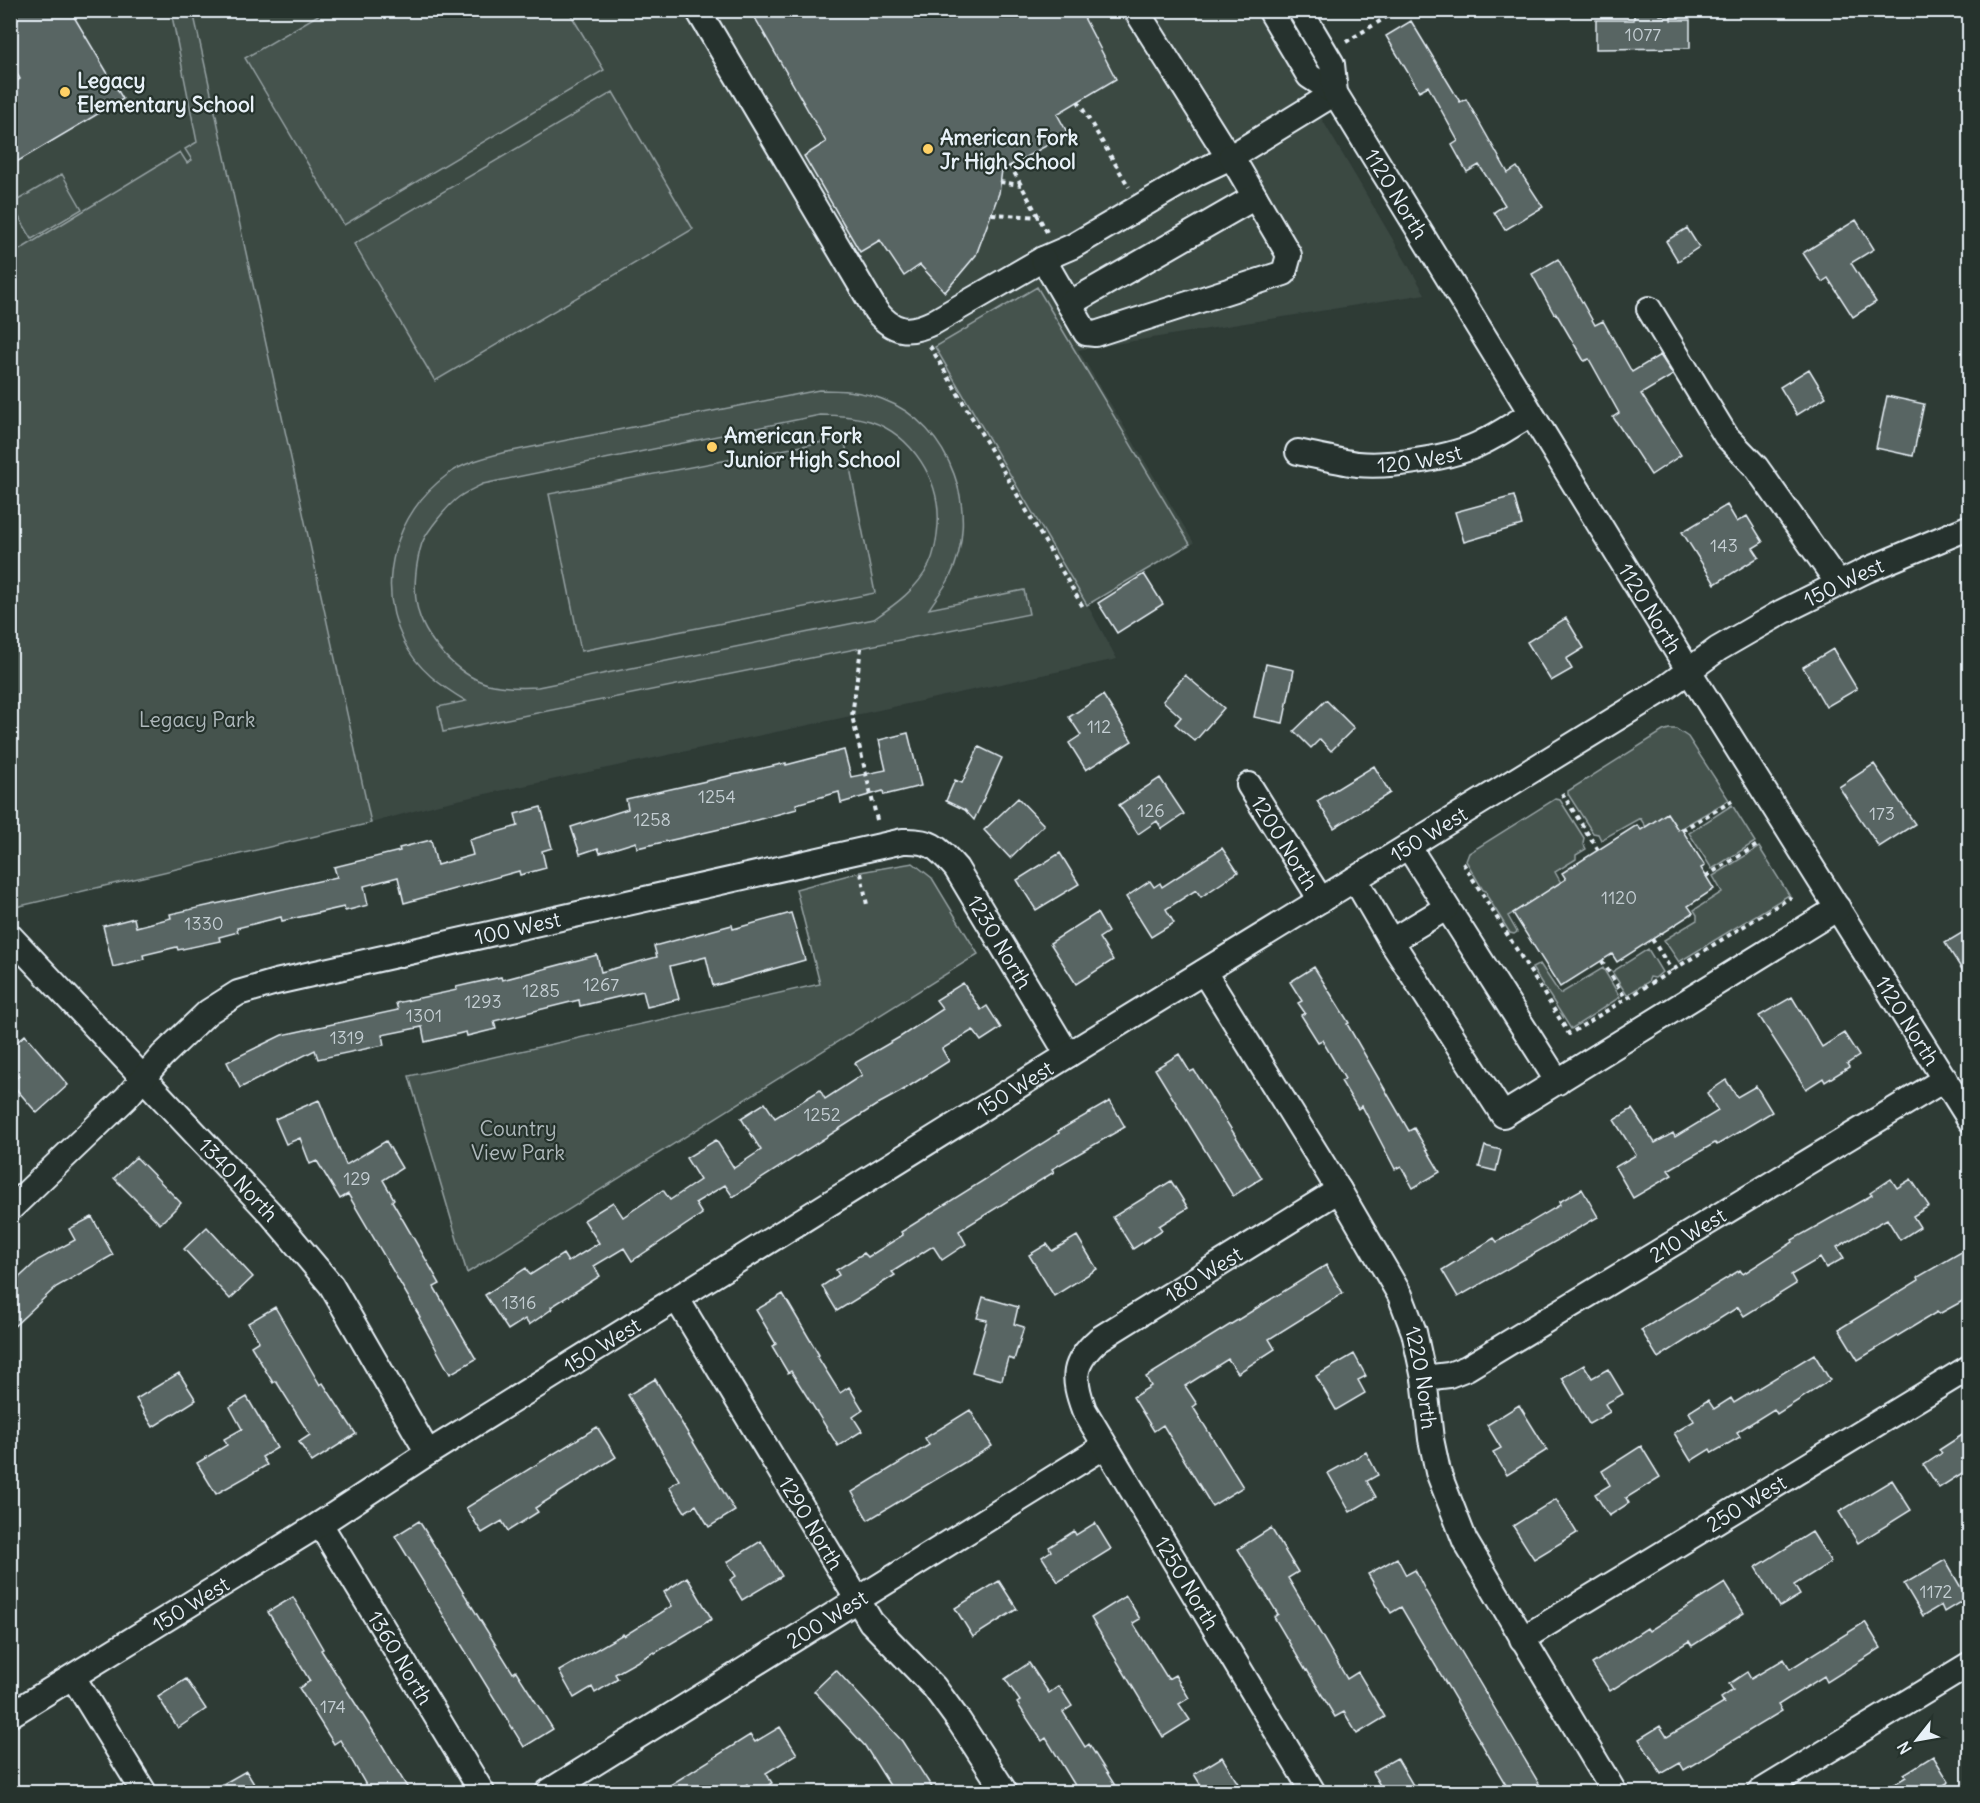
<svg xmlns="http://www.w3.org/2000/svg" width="1980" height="1803" font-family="Delius,sans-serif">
<rect width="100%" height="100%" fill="#2e3b35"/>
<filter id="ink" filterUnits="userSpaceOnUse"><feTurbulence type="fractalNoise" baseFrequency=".0167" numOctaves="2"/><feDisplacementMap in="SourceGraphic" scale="12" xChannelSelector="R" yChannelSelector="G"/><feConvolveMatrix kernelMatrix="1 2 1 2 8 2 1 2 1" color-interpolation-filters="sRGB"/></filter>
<g filter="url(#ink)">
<path fill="#3b4843" d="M11 11H1258L1425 294 1078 350 1194 543 1088 606 1117 659 439 804 371 823 310 544 11 621Z"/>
<path fill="#45524e" stroke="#96a2a3" stroke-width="1.5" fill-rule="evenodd" d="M568 10 604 70 344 225 245 58 325 11Z
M171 11H193L371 823 16 907 10 902 11 255 180 152 187 163 192 160 185 149 197 142Z
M613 92 693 229 435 381 354 244Z
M62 174 82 209 32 239 11 204Z
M1037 287 1190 544 1087 605 935 347Z
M819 390C841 390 861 391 882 399 952 425 982 514 949 579 943 590 935 599 929 609L1024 590 1029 614 443 732 438 707 466 701C441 686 417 669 404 642 375 583 395 513 447 475 463 463 483 458 502 453ZM820 415C837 415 853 416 870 421 912 435 941 480 938 525 937 538 935 553 929 565 917 589 896 604 874 619L538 687C521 688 505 688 488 684 457 675 423 638 417 606 413 587 416 562 422 543 427 531 448 505 459 497 466 492 475 488 483 484Z
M844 438 875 593 581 651 549 494Z
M1669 729H1676L1688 737 1729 800 1678 830 1667 813 1646 827 1640 818 1601 840 1598 834 1593 833 1568 794V791L1663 731Z
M1555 799 1560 800 1584 838 1583 843 1586 849 1576 855V859L1555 872 1561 883 1508 916 1517 932 1514 934 1510 933 1487 896 1486 891 1483 890 1466 861 1469 853Z
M1732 805 1755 842 1712 869 1689 833Z
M1759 847 1789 895 1679 962 1664 940 1697 920V915L1694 910 1722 892 1713 876Z
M913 863 932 878 978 954 467 1273 409 1076 820 984 796 889 860 872Z
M1648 949 1662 972 1655 978 1650 977 1648 982 1627 995 1612 972Z
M1540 964 1560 994 1603 968 1620 997 1571 1029 1532 968Z"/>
<path fill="#596563" stroke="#e8f1f8" stroke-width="1.5" d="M10 10H70L123 99 10 166V85L20 79 10 62Z
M764 10H1080L1116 79 1057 114 1068 134 1002 170 999 193 976 255 945 292 920 265 904 276 880 240 860 252 804 156 826 142 754 16Z
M1634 10H1660V15H1671V20H1690V48L1596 49V20H1634Z
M1411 21 1460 102 1466 99 1508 173 1517 167 1543 207 1505 230 1494 212 1505 205 1479 165 1467 172 1452 145 1458 141 1428 86 1419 91 1386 36Z
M1856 220 1874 249 1851 263 1876 302 1853 317 1828 278 1822 282 1803 253Z
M1687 228 1699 247 1678 261 1666 241Z
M1558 259 1595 325 1603 321 1632 372 1660 355 1673 375 1641 394 1681 455 1651 475 1613 417 1619 413 1589 359 1584 361 1556 313 1554 314 1532 274Z
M1809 369 1826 397 1797 415 1780 387Z
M1887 396 1924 404 1913 456 1876 448Z
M1514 496 1522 525 1464 542 1455 512Z
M1727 505 1737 522 1747 516 1763 542 1753 548 1759 557 1715 584 1682 532Z
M1144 574 1163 604 1117 633 1098 603Z
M1566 618 1584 648 1566 659 1572 669 1551 681 1527 642Z
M1833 649 1857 689 1826 707 1803 667Z
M1266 664 1294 670 1283 723 1254 717Z
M1185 675 1224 708 1195 741 1175 724 1181 717 1163 701Z
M1103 695 1132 741 1086 770 1069 743 1081 735 1069 717Z
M1326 700 1354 728 1331 751 1320 739 1311 748 1294 731Z
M908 733 921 786 884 795 883 791 841 803 839 792 796 804 797 809 742 824 637 848 636 842 600 853 598 848 580 854 571 827 628 809 626 799 786 763V765L844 750 851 777 886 770 879 740Z
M979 747 1002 758 974 820 965 810 946 801 955 780 962 783Z
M1874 764 1915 824 1879 847 1839 787Z
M1374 766 1390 793 1334 828 1317 801Z
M1160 778 1184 814 1162 829 1157 821 1138 834 1119 805Z
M1018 798 1044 825 1010 858 984 830Z
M541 807 552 848 542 851 546 868 520 875 519 871 404 903 398 877 364 886 368 905 345 911 344 907 282 921 281 917 237 928 238 932 219 937 220 941 178 950 177 947 143 955 144 959 113 967 103 926 134 918 136 927 171 918 170 914 337 877 334 867 400 851 399 848 431 840 437 865 473 855 469 840 518 826 515 814Z
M1667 813 1678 830 1681 828 1705 866 1701 868 1714 889 1688 906 1693 913 1617 962 1612 954 1560 987 1513 913 1566 879 1562 873 1637 825 1641 830Z
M1222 848 1238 872 1201 897 1196 890 1166 909 1174 923 1151 937 1126 897 1150 881 1154 887 1160 883 1162 887Z
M1060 853 1079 884 1036 910 1017 880Z
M791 913 805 960 713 986 706 957 670 966 679 999 647 1007 643 991 580 1006 579 1000 494 1021 496 1029 467 1036 466 1032 425 1042 422 1027 382 1035 384 1045 318 1059 315 1050 240 1088 227 1062 282 1035 398 1010 396 1003 457 990 456 987 501 977 502 980 597 955 601 972 657 957 654 946 732 925 733 929Z
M1097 913 1108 932 1099 938 1113 960 1076 984 1050 943Z
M1970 928V982L1945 943Z
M1314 967 1349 1023 1347 1024 1409 1131 1414 1128 1440 1172 1413 1188 1401 1166 1395 1169 1362 1106 1358 1109 1341 1081 1345 1079 1322 1040 1318 1042 1301 1015 1305 1013 1298 1003 1302 1001 1290 982Z
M963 983 981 1010 987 1006 1001 1028 981 1041 973 1030 942 1049 949 1061 900 1092 878 1104 733 1197 725 1185 695 1203 702 1214 632 1261 624 1248 594 1266 600 1276 551 1307 552 1309 529 1325 525 1319 508 1330 485 1295 526 1268 530 1275 563 1254 568 1262 599 1243 584 1220 613 1202 623 1217 663 1190 670 1200 700 1180 686 1158 716 1140 734 1168 761 1150 741 1118 765 1103 775 1118 820 1090 825 1099 862 1075 855 1063 900 1037 943 1009 936 1000Z
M1792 997 1822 1047 1844 1033 1859 1056 1847 1064 1849 1067 1825 1082 1823 1078 1806 1089 1759 1016Z
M25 1035 68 1085 37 1113 11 1083 19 1076 10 1067V1048Z
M1179 1054 1190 1072 1194 1070 1262 1178 1233 1196 1155 1069Z
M1726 1080 1737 1097 1756 1086 1772 1112 1717 1145 1715 1143 1668 1170 1672 1175 1633 1198 1615 1167 1636 1155 1614 1120 1632 1109 1655 1143 1673 1133 1675 1137 1718 1111 1707 1093Z
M319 1100 346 1165 386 1141 402 1168 383 1180 394 1199 392 1201 440 1284 434 1287 476 1359 450 1374 419 1318 420 1317 348 1194 340 1199 317 1161 310 1164 300 1138 286 1144 275 1119Z
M1110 1101 1125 1127 1052 1169 1054 1172 959 1231 966 1244 942 1260 933 1246 892 1272 895 1275 837 1311 822 1286 839 1275 836 1270 864 1253 868 1257 903 1235 901 1232 1059 1133 1058 1131Z
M1485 1146 1501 1150 1496 1171 1479 1167Z
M136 1157 181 1203 160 1224 114 1178Z
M1891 1179 1897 1188 1911 1179 1929 1206 1913 1216 1920 1227 1900 1240 1887 1219 1837 1247 1844 1258 1826 1268 1820 1258 1791 1275 1796 1284 1744 1316 1738 1307 1658 1358 1641 1330 1740 1270 1743 1274 1793 1242 1792 1240 1872 1195 1870 1193Z
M1171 1181 1188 1208 1159 1226 1162 1230 1133 1249 1113 1217Z
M1582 1189 1598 1217 1458 1297 1442 1270 1494 1238 1497 1242 1560 1205 1559 1202Z
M92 1217 113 1255 56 1287 10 1330V1286L38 1260 75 1240 69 1229Z
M207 1227 253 1277 230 1299 184 1249Z
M1077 1236 1097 1269 1054 1296 1029 1255 1047 1244 1052 1251Z
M1970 1247V1297L1939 1314 1937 1312 1858 1360 1839 1329 1919 1280 1918 1277Z
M1326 1265 1343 1293 1269 1339 1275 1349 1238 1373 1228 1359 1185 1386 1197 1404 1193 1407 1243 1487 1212 1506 1163 1425 1154 1431 1133 1397 1151 1386 1146 1377Z
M783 1294 819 1355 817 1356 840 1393 849 1387 863 1410 853 1417 862 1431 838 1446 791 1371 788 1373 772 1346 776 1344 756 1310Z
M983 1297 1018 1307 1014 1324 1024 1327 1014 1360 1008 1358 1002 1380 972 1372 987 1320 977 1318Z
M275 1307 320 1385 323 1383 356 1434 312 1462 299 1442 310 1435 276 1381 273 1383 251 1346 259 1341 248 1323Z
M1354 1354 1366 1376 1358 1380 1365 1393 1336 1410 1316 1376Z
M1814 1354 1830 1380 1777 1414 1774 1409 1737 1432 1740 1437 1712 1453 1710 1449 1691 1461 1674 1433 1694 1421 1689 1412 1708 1400 1714 1409 1731 1398 1734 1403Z
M1584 1365 1592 1378 1608 1369 1623 1394 1605 1404 1610 1412 1589 1424 1562 1378Z
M179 1373 196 1400 153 1427 136 1399Z
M655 1379 735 1511 709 1527 696 1505 685 1512 669 1487 679 1480 628 1395Z
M247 1397 277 1448 262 1457 267 1465 216 1494 197 1463 227 1445 224 1439 242 1429 230 1407Z
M1519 1405 1547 1450 1507 1475 1493 1452 1501 1448 1487 1425Z
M970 1410 992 1446 868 1520 852 1492 929 1445 925 1438Z
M597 1427 616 1457 535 1508 538 1512 508 1531 502 1521 482 1533 466 1508Z
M1970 1430V1468L1939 1488 1924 1465 1942 1453 1939 1450Z
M1641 1446 1660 1477 1626 1498 1629 1503 1609 1516 1595 1494 1610 1485 1602 1471Z
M1366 1452 1378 1475 1367 1481 1376 1497 1350 1512 1328 1473Z
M1892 1480 1911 1510 1858 1543 1839 1512Z
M1556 1499 1577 1533 1534 1559 1513 1526Z
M419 1521 513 1673 516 1671 553 1729 524 1747 395 1536Z
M1095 1523 1111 1549 1058 1582 1042 1557 1051 1551 1049 1547 1074 1531 1076 1535Z
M1271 1528 1298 1572 1288 1578 1347 1679 1358 1672 1385 1717 1357 1734 1344 1712 1335 1717 1307 1670 1306 1671 1274 1617 1278 1614 1238 1549Z
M1812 1532 1831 1562 1794 1585 1800 1595 1780 1607 1756 1567Z
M761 1541 782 1576 742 1600 730 1580 736 1576 727 1562Z
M1397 1558 1406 1575 1415 1570 1426 1592 1544 1792H1510L1401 1607 1391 1613 1368 1574Z
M1945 1560 1967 1598 1944 1612 1941 1605 1923 1616 1904 1584Z
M687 1577 712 1619 655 1653 654 1652 615 1674 618 1679 595 1693 592 1687 574 1698 559 1671 623 1634 624 1636 672 1606 664 1592Z
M999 1581 1017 1609 973 1637 955 1608Z
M1725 1583 1744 1613 1692 1646 1689 1641 1610 1691 1592 1664 1647 1628 1649 1631Z
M1126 1596 1140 1619 1133 1623 1168 1679 1175 1675 1189 1698 1179 1704 1190 1720 1163 1737 1091 1618Z
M293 1597 323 1649 321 1650 382 1745 410 1792H370L340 1740 334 1744 299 1688 310 1681 268 1612Z
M1865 1622 1881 1648 1827 1682 1824 1676 1778 1705 1782 1711 1684 1770 1680 1763 1661 1774 1639 1739 1660 1726 1667 1737 1724 1703 1721 1698 1733 1690 1729 1684 1747 1672 1751 1679 1784 1659 1790 1669Z
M1029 1663 1049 1693 1059 1686 1072 1706 1063 1712 1085 1747 1089 1744 1119 1792H1079L1046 1738 1042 1741 1017 1703 1020 1701 1005 1679Z
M836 1670 902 1741 935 1792H894L865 1746 814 1691Z
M186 1679 206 1709 178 1728 158 1697Z
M780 1727 797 1754 766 1773 772 1783 758 1792H752L747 1784 734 1792H659L750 1735 755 1742Z
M1933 1756 1949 1782 1932 1792H1881L1906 1777 1904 1774Z
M1222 1757 1243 1792H1205L1194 1774Z
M1397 1758 1417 1792H1384L1372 1772Z
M246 1771 259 1792H209Z"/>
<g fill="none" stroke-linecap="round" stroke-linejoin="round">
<defs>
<g id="minor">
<path d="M698 10 876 311C894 333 909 334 934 322L1043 259 1073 246 1199 172 1229 158 1335 93"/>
<path d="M1136 10 1229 158"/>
<path d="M1270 10 1309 76 1335 93"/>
<path id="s1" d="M1300 10 1332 64 1335 93 1689 671 1970 1120"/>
<path d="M1043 259 1086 333 1095 334 1284 273 1289 255 1231 156"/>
<path d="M1069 304 1255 197"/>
<path d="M1649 309 1726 436 1756 467 1838 583"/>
<path id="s2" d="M1298 452C1317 456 1337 461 1357 464 1391 467 1453 458 1483 442 1500 434 1515 423 1531 414"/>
<path id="s3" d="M1249 785 1321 900"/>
<path d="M1408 846 1558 1082"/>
<path d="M1355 879 1391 941"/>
<path d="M1446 908 1391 941 1503 1115 1838 908"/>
<path id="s4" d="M10 936 272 1215 331 1285 428 1453"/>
<path id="s5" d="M1204 972 1339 1190 1400 1295 1414 1332 1424 1378 1431 1439 1438 1472 1465 1541 1614 1792"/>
<path id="s6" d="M10 1209 126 1098 162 1056 208 1012 238 993 276 982 903 841C932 840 937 847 956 868L1068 1055"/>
<path id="s7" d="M677 1299 871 1622 934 1687 959 1721 1005 1792"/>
<path id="s8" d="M1424 1378 1449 1375 1467 1368 1945 1079"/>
<path id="s9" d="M320 1524 482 1792"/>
<path id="s10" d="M1522 1639 1970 1367"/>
<path d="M73 1677 144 1792"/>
<path id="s11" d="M10 1715 320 1524 428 1453 1068 1055 1661 691 1718 649 1782 612 1867 570 1970 527"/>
<path id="s12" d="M548 1792 1105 1446"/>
<path id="s13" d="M1313 1792 1084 1410C1072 1377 1072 1363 1099 1339L1339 1190"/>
<path d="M1760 1792 1970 1664"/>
</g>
</defs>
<use href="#minor" stroke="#e8f1f8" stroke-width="28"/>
<path stroke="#e8f1f8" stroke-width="4" stroke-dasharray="4.5 4.5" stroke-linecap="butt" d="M1346 42 1398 10
M1078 101 1129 187
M1010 165 1048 234
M1000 182 1021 185
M992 214 1039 217
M930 346 1083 607
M861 648 852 716 878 824
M1562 793 1598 850
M1682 830 1732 801
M1463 863 1569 1034 1791 897
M861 873 867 905
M1706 876 1759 844
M1652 939 1672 971
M1602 961 1626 999"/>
<use href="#minor" stroke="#26332d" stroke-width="24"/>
</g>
</g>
<g fill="#ffd166" stroke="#26332d" stroke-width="2">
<circle cx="65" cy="92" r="6"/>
<circle cx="928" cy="149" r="6"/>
<circle cx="712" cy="447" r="6"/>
</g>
<g text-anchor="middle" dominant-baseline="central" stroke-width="4.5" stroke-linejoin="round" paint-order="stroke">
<g font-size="18" fill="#c4ced3">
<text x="1643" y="34">1077</text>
<text x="1724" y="545">143</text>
<text x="1099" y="726">112</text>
<text x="717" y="796">1254</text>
<text x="1151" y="810">126</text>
<text x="1882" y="813">173</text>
<text x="652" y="819">1258</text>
<text x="1619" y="897">1120</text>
<text x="204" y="923">1330</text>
<text x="601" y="984">1267</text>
<text x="541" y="990">1285</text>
<text x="483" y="1001">1293</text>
<text x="424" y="1015">1301</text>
<text x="347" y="1037">1319</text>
<text x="822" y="1114">1252</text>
<text x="357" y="1178">129</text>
<text x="519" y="1302">1316</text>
<text x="1936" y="1591">1172</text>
<text x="333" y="1706">174</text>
</g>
<g font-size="21" font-weight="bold" fill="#e8f1f8" stroke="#26332d" text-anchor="start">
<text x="77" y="80">Legacy<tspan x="77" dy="24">Elementary School</tspan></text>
<text x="940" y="137">American Fork<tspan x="940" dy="24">Jr High School</tspan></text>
<text x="724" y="435">American Fork<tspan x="724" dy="24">Junior High School</tspan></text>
</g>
<g font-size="21" fill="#e8f1f8" stroke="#26332d">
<text stroke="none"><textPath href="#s1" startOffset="210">1120 North</textPath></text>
<text stroke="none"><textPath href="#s2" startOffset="123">120 West</textPath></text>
<text stroke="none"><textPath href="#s11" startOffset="2156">150 West</textPath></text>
<text stroke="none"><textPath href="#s1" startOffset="696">1120 North</textPath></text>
<text stroke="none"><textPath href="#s11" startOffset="1670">150 West</textPath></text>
<text stroke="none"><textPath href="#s3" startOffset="68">1200 North</textPath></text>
<text stroke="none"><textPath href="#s6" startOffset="602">100 West</textPath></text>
<text stroke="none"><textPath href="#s6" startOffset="1146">1230 North</textPath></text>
<text stroke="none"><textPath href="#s1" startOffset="1182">1120 North</textPath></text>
<text stroke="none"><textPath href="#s11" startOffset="1184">150 West</textPath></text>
<text stroke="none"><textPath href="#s4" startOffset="334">1340 North</textPath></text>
<text stroke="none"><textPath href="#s8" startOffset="302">210 West</textPath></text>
<text stroke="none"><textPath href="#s13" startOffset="648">180 West</textPath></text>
<text stroke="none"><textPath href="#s11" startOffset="698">150 West</textPath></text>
<text stroke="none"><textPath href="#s5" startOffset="464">1220 North</textPath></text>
<text stroke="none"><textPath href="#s10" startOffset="262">250 West</textPath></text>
<text stroke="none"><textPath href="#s7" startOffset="261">1290 North</textPath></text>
<text transform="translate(1187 1583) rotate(59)">1250 North</text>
<text stroke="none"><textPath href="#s11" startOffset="212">150 West</textPath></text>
<text stroke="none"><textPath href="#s12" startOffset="328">200 West</textPath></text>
<text stroke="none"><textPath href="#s9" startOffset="156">1360 North</textPath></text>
</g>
<g font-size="21" fill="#afb9bc" stroke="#26332d">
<text x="197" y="719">Legacy Park</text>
<text x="518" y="1128">Country<tspan x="518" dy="24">View Park</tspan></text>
</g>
</g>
<rect width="1980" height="1803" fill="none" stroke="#26332d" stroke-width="36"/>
<rect x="18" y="18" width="1944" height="1767" fill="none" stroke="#e8f1f8" stroke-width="2" filter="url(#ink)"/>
<g transform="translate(1917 1740) rotate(239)" stroke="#26332d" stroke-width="4.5" paint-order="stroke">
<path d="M0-4.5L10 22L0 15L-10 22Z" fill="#e8f1f8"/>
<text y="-9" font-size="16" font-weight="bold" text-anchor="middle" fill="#e8f1f8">N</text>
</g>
</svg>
